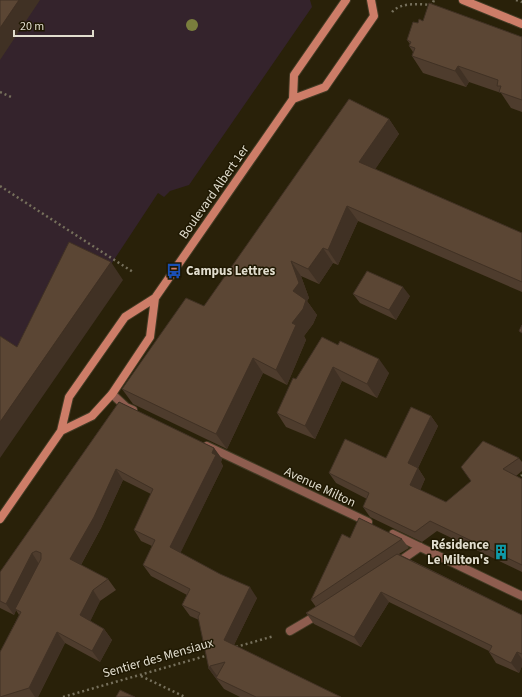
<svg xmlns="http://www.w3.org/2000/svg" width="522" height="697" font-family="'Source Sans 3',sans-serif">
<rect width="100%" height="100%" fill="#292109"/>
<path fill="#34232c" d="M0 0H310L312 7 189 185 170 191 164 197 158 193 106 272 36 352 0 346Z"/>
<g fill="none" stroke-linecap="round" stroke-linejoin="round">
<defs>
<path id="lane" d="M397 563 420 547
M290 631 319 614"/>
<path id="street" d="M112 394 126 407 133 410
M207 446 368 522
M393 534 522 596"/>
<path id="secondary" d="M463 0 522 24
M293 99 294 75 346 0
M61 431 92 416 112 394 150 337 155 298
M0 519 61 431 69 397 125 317 155 298 293 99 325 87 374 16 371 0"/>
</defs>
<use href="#lane" stroke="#433b25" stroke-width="10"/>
<use href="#street" stroke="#433b25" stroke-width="10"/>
<use href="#secondary" stroke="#433b25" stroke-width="10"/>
<path stroke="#76705c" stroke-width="2.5" stroke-dasharray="2 3" stroke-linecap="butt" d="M516 0 522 2
M392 12C401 2 419 4 432 5L434 0
M0 92 11 97
M0 186 133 272
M517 479 522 475
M236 647 274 636
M141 676 185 697
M63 697 209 655"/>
<use href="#lane" stroke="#8e5d4f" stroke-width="8"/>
<use href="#street" stroke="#8e5d4f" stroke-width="8"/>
<use href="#secondary" stroke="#cd7d68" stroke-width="8"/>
</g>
<circle fill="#7a7e3d" cx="192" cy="25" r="6"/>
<path fill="#4e3c2d" d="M423 21 522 37V112L511 108 501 93 469 82 466 87 423 73 412 56 413 52 409 46 410 44 407 40 418 23Z
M389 119 399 134 375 169 522 233V292L358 221 338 265 333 263 319 284 301 276 309 298 307 301 317 315 313 324 304 336 306 340 287 385 263 373 227 449 133 404 122 389Z
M353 294 410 296 396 320 360 303Z
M322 337 389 373 377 398 342 381 315 439 286 427 277 413Z
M119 402 214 448 222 459 221 462 223 466 180 553 257 598 234 645 341 697H240L224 689 209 669 199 620 190 616 182 605 187 595 151 576 143 565 152 546 141 541 134 530 151 494 123 480 101 528 81 565 108 579 116 590 100 601 90 621 104 629 112 640 100 662 65 643 38 697H0V652L19 615 16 610 14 615 0 608V572Z
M431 416 438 426 418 468 425 479 420 490 446 502 519 458 522 462V471L516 476 522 479V572L437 531 422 542 370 517 363 507 367 499 336 483 329 473 386 458Z
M350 538 402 539 409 548 399 554 522 615V666L519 673 496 663 489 652V651L389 602 361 647 314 624 306 613 316 607 311 600Z"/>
<path fill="#403124" d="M19 0H40L0 60V28Z
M458 66 469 82 466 87 455 71Z
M389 119 399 134 370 177 359 162Z
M347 206 358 221 338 265 328 250Z
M323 248 333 263 319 284 308 269Z
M291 261 301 276 309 298 307 301 317 315 313 324 304 336 306 340 287 385 276 370 292 323 293 291Z
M111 262 123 280 0 458V422Z
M403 287 410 296 396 320 389 310Z
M253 358 263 373 227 449 216 434Z
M379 359 389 373 377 398 367 384Z
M333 367 342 381 315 439 305 426Z
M431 416 438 426 418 468 425 479 418 496 410 485 408 463Z
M214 448 222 459 221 462 223 466 178 558 170 547Z
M116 469 123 480 101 528 78 570 70 559Z
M32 553 39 564 14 615 6 604Z
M250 587 257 598 231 651 224 640Z
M93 590 100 601 88 626 80 615Z
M381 592 389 602 361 647 354 637Z
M104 629 112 640 100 662 92 651Z
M57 632 65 643 38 697H35L29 688Z
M517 652 522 659V666L519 673 511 663Z
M210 666 218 677 217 680 209 669Z"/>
<path fill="#5b4634" stroke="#403124" d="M0 0H19L0 28Z
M429 3 522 37V100L499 92 501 86H497L498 80 458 66 455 71 412 56 415 48 409 46 411 42 407 40 413 22 418 23 419 19 423 21Z
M349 99 389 119 359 162 522 233V282L347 206 328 250 323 248 308 269 291 261 299 283 293 291 306 300 303 309 292 323 296 325 276 370 253 358 216 434 122 389 186 298 204 306Z
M69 242 111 262 0 422V336L17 347Z
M367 271 403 287 389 310 353 294Z
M522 325V333L519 331Z
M322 337 338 345 340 341 379 359 367 384 333 367 305 426 277 413 293 378 296 379Z
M119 402 214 448 212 453 216 455 170 547 220 574 250 587 224 640 341 697H256L216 678 225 662 210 666 209 669 198 617 200 613 182 605 190 589 143 565 155 540 134 530 153 489 116 469 94 517 70 559 108 579 93 590 80 615 104 629 92 651 57 632 29 688 0 697V652L21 612 15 609 41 559V553L36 551 32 553 6 604 0 601V572Z
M411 407 431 416 408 463 418 468 410 485 446 502 471 481 461 467 483 441 519 458 503 469 522 479V565L430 521 415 532 363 507 369 493 329 473 345 439 386 458Z
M359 518 402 539 311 600 342 534 350 538Z
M397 554 522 615V654L517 652 511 663 489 652 492 646 381 592 354 637 306 613Z
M120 690 135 697H116Z"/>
<defs>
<symbol id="bus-bare" viewBox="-9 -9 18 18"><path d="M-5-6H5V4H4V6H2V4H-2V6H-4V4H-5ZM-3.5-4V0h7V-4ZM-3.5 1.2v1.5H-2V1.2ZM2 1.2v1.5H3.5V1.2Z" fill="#1a4fb4" stroke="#1f1802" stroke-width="2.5" paint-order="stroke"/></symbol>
<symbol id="building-bare" viewBox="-9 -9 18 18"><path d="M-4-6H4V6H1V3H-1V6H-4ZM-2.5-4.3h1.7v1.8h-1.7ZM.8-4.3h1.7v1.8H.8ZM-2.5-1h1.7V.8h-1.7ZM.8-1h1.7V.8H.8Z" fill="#0f9aa8" stroke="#1f1802" stroke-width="2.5" paint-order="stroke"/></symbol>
</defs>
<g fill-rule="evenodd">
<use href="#bus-bare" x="163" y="260" width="22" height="22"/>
<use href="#building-bare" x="490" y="541" width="22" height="22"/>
</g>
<g text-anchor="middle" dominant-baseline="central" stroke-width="3" stroke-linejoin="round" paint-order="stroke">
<g font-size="13" fill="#e1ddce" stroke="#1f1802">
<text transform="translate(214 192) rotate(-55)">Boulevard Albert 1er</text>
<text transform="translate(320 487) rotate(25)">Avenue Milton</text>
<text transform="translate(158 658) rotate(-16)">Sentier des Mensiaux</text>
</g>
<g font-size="13" font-weight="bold" fill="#e1ddce" stroke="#1f1802" text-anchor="start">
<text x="186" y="271">Campus Lettres</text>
<text x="489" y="545" text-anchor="end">Résidence<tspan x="489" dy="15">Le Milton's</tspan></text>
</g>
</g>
<path d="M14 30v6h79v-6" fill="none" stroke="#e1ddce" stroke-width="2"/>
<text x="20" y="30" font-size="12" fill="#e1ddce" stroke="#1f1802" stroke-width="3" paint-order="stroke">20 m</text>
</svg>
